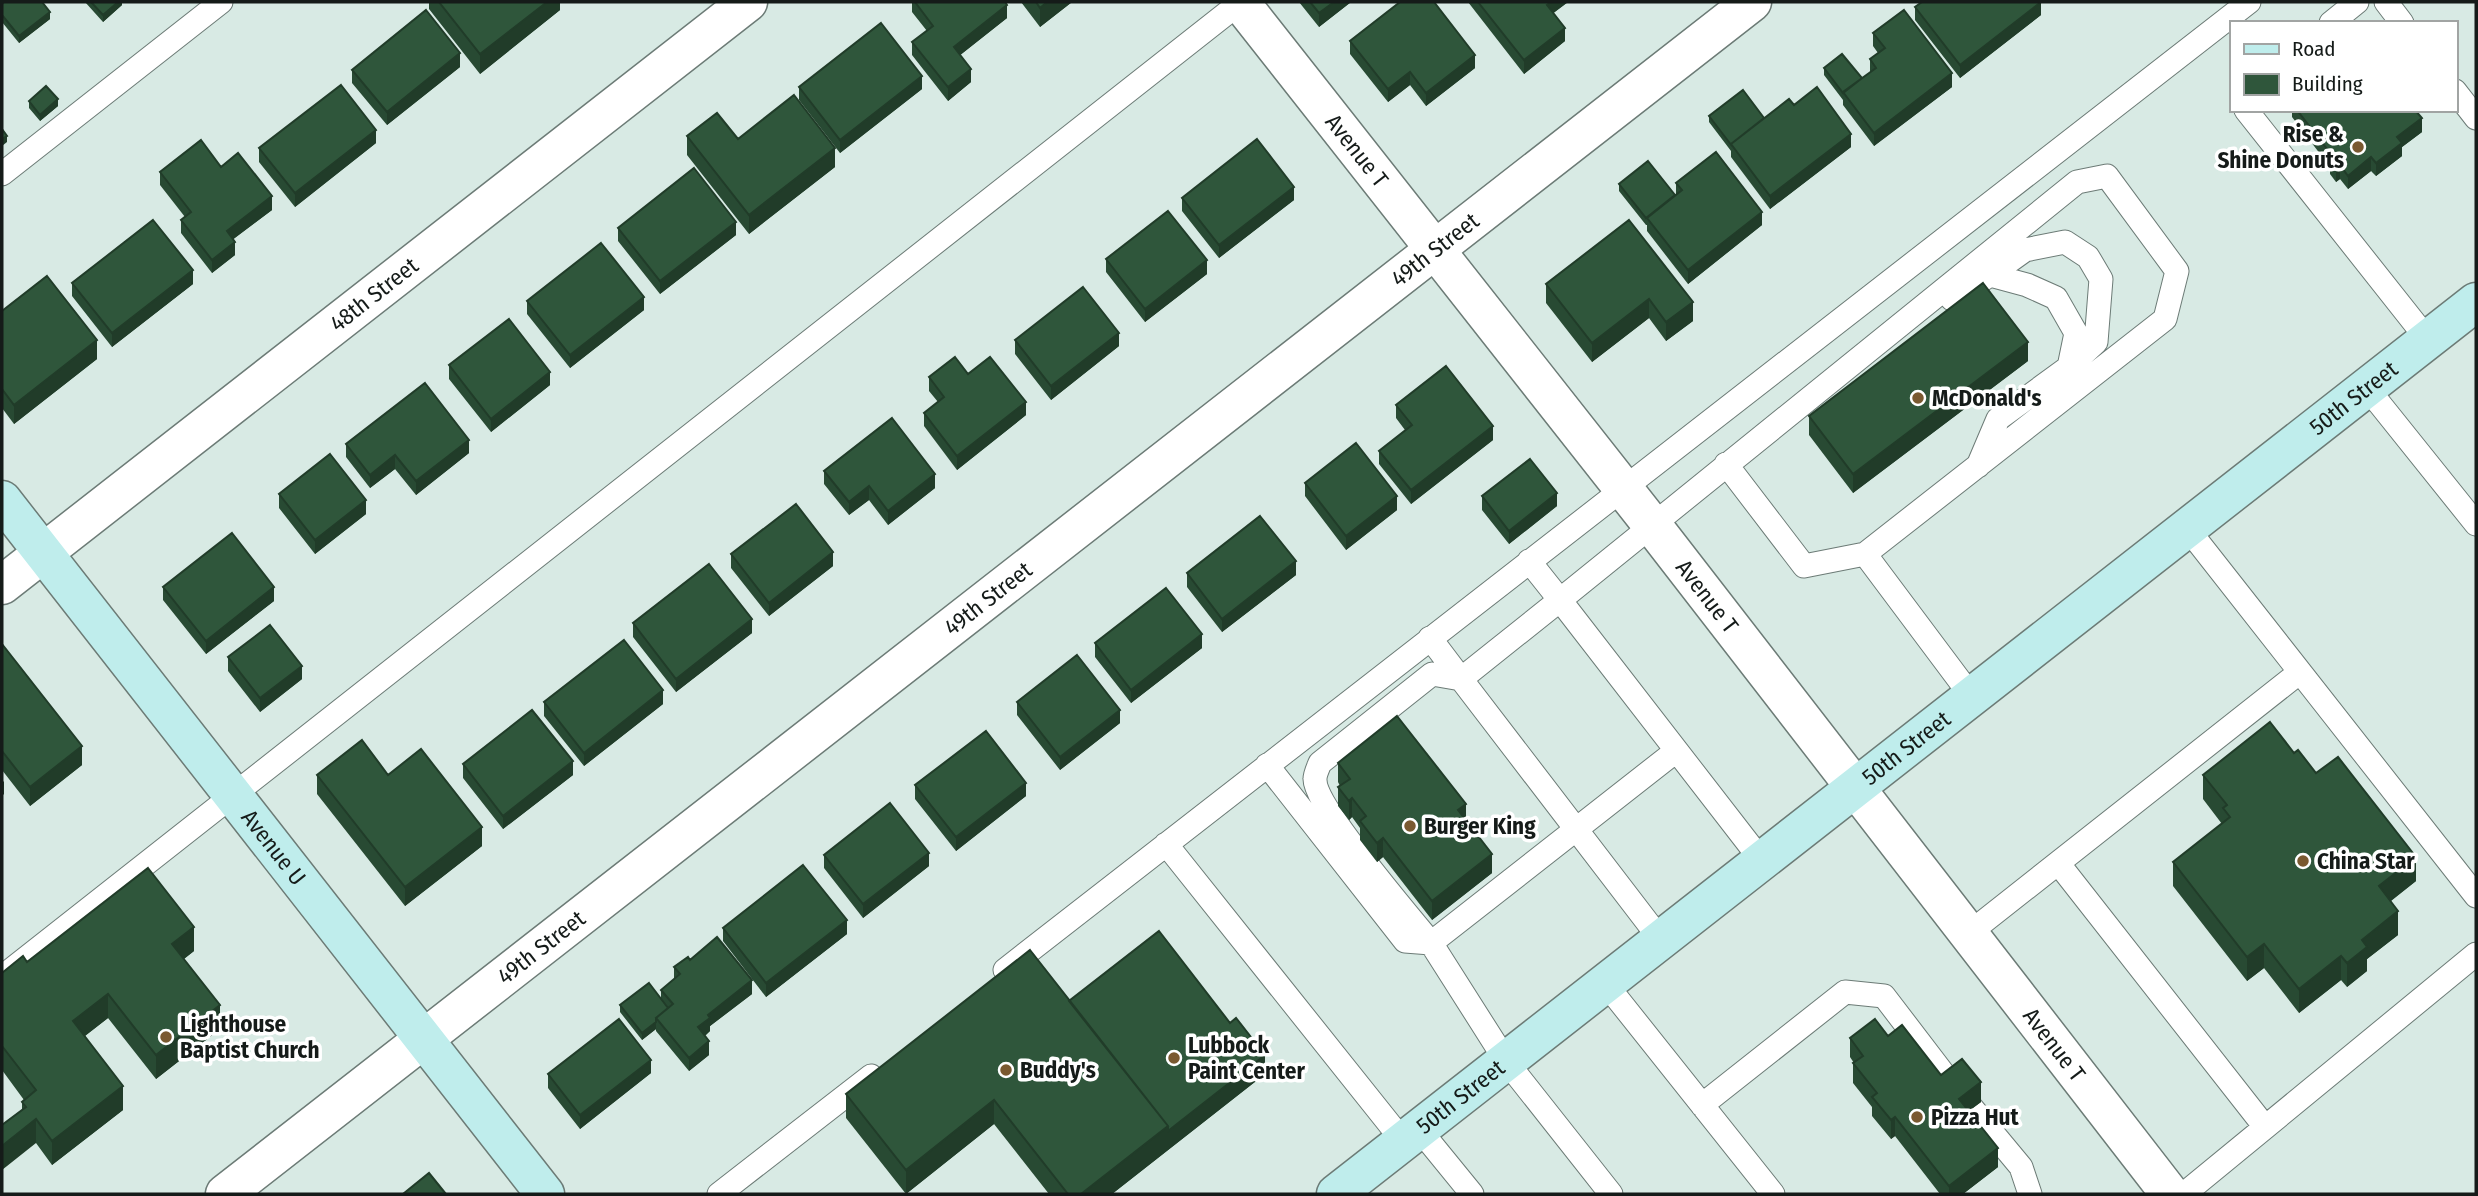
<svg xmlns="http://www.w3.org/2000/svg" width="2478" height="1196" font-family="'Fira Sans Condensed',sans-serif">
<rect width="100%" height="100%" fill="#d8eae4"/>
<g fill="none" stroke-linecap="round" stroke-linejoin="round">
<defs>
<path id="lane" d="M2386 2 2402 23
M2331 23 2357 2
M2455 91 2476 118
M2246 110 2428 340
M2 174 221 2
M1990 275 2025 250 2065 242 2088 257 2101 279 2096 342 2069 367
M1952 299 1990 275 2027 285 2056 298 2076 333 2069 367 1998 419 1978 466
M2367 388 2476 524
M2187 528 2476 896
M1865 554 1972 697
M1529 561 1560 600 2077 182 2107 176 2177 271 2165 319 1865 554 1804 566 1726 464
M1430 638 1461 679
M1461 679 1432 674 1320 763C1318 768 1315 774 1315 779 1314 806 1410 917 1431 943L1676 751
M1267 765 1405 941 1431 943 1506 1061 1611 1194
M1166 844 1403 1141
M2058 863 2265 1127
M1968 934 2300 672
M1661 940 1461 679 1560 600 1762 861
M1005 970 2249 2
M2 977 1241 2
M1605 983 1773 1194
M1702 1105 1845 992 1884 996 1952 1085
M1972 1108 2021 1167 2030 1194
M1419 1129 1472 1194
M719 1194 871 1076
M2184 1194 2476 954"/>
<g id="street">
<path id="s1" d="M1240 2 1652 525 2170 1194"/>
<path id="s2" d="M2 585 748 2"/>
<path id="s3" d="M225 1194 1752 2"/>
</g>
<g id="secondary">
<path id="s4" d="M2 500 545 1194"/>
<path id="s5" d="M1336 1194 2476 302"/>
</g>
</defs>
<use href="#lane" stroke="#6c7b76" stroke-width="25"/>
<use href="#street" stroke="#6c7b76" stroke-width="41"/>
<use href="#secondary" stroke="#6c7b76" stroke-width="41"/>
<use href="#lane" stroke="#fff" stroke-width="23"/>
<use href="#street" stroke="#fff" stroke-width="38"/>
<use href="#secondary" stroke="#bfedec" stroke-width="38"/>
</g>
<path fill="#284a33" d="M2 2 50 19 19 43 2 22Z
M85 2H122V5L103 22Z
M429 2H560V10L480 74 429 9Z
M912 2H1005L1007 18 960 55 971 82 948 101 912 55V42L927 31 912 12Z
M1021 2H1072L1040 27Z
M1299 2H1351L1319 27Z
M1468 2H1568L1553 13 1565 41 1524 74Z
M1915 7 2041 15 1960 78 1915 20Z
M1873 33 1952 87 1874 146 1843 105V100L1824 75V68L1862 78 1870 73V59L1878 53 1873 46Z
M1350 41 1475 68 1426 106 1410 85 1388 102 1350 54Z
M460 67 387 125 352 83V70Z
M799 87 922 89 840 153 799 100Z
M29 101 58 106 40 121 29 108Z
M1794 105 1851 147 1770 209 1731 157V151L1709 122V116L1764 118Z
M2292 110H2415L2422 132 2402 147V156L2376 176 2371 171 2348 189 2340 179 2336 182 2330 174V167L2292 117Z
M687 136 738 139 835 167 749 234 687 155Z
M376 143 295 207 259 162V148Z
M221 167 272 210 233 239 235 255 212 273 181 233V220L185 217 160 185V172Z
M1676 183 1762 225 1688 284 1647 231V225H1646L1619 191V184L1675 195H1676Z
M1182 198 1294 200 1219 258 1182 211Z
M1629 220 1693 321 1666 341 1649 318 1592 362 1546 303V284Z
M618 228 736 235 660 294 618 241Z
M1106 259 1207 274 1145 322 1106 272Z
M72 283 193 284 112 347 72 296Z
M527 301 644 310 570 368 527 314Z
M2 311 97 359 14 424 2 408Z
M1015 340 1119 346 1051 400 1015 354Z
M2028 361 1853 493 1809 435V416Z
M449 365 550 385 491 432 449 379Z
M968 374 1026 415 957 470 924 426V413L938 402 929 391V377Z
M1396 405 1493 440 1411 504 1379 464V451L1405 430 1396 418Z
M346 444 469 453 416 495 395 469 370 488 346 457Z
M824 471 935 488 888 525 869 500 849 515 824 484Z
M1305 483 1397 510 1346 550 1305 496Z
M279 494 366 514 315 554 279 508Z
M1482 496 1557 506 1509 544 1482 510Z
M731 554 833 566 769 616 731 568Z
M1187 573 1296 575 1222 632 1187 587Z
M163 587 274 601 206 654 163 600Z
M633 623 752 633 676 692 633 637Z
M1095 643 1202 648 1131 703 1095 657Z
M2 644 82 765 30 806 2 770Z
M228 657 302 679 260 712 228 671Z
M544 702 663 704 584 766 544 716Z
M1017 702 1120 723 1060 770 1017 715Z
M2294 753 2316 773 2416 881 2391 901 2398 935 2367 959V971L2347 987 2341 980 2299 1013 2264 968 2247 981 2173 886V862L2222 824 2203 799V775Z
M1338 763 1466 820 1492 873 1432 920 1383 857 1377 862 1360 840V828L1352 817 1349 820 1338 806V787L1340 786 1338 782Z
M463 764 573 775 503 829 463 778Z
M317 775H388L482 846 405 906 317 794Z
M915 785 1026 796 956 851 915 799Z
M824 855 929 866 863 918 824 868Z
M723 928 847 934 766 997 723 941Z
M194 951 184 959 220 1029 156 1079 108 1018 85 1036 123 1110 52 1165 36 1143 22 1110V1102L24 1100 2 1070V973L27 962Z
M690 960 752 994 710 1026V1031L705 1036 709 1055 689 1071 656 1031V1029L642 1040 620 1012V1005L661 999V990L674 979V967Z
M1069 1001 1265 1074 1112 1194H1049L994 1124 906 1194 846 1118V1094Z
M1888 1036 1941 1075 1981 1102 1969 1111 1998 1167 1963 1194H1940L1895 1136 1891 1139 1872 1116V1107L1853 1083V1063H1854L1850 1057V1038Z
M651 1073 580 1129 548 1088V1074Z"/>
<path fill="#213c29" d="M118 2H122V5L103 22V15Z
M547 2H560V10L480 74V54Z
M1047 2H1072L1040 27V8Z
M1334 2H1351L1319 27V13Z
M1551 2H1568L1547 18V5Z
M2041 2V15L1960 78V65Z
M1007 5V18L954 60V47Z
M50 12V19L19 43V36Z
M1565 28V41L1524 74V60Z
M460 53V67L387 125V112Z
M1475 55V68L1426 106V93Z
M971 69V82L948 101V87Z
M1410 72V85L1388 102V89Z
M1952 73V87L1874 146V133Z
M922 76V89L840 153V140Z
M58 99V106L40 121V115Z
M2422 118V132L2402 147V156L2376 176V163L2397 137Z
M376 130V143L295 207V193Z
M1851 134V147L1770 209V196Z
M7 136V142L2 146V139Z
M835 148V167L749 234V215Z
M2371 157V171L2348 189V176Z
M2340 165V179L2336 182V168Z
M1294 187V200L1219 258V245Z
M272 196V210L227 244V231Z
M1762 212V225L1688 284V270Z
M736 222V235L660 294V281Z
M235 242V255L212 273V260Z
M1207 260V274L1145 322V309Z
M193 270V284L112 347V333Z
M644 297V310L570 368V355Z
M1649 299V318L1592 362V343Z
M1693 302V321L1666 341V322Z
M1119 333V346L1051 400V386Z
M97 340V359L14 424V405Z
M2028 342V361L1853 493V474Z
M550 372V385L491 432V419Z
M1026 402V415L957 470V456Z
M1493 426V440L1411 504V490Z
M469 440V453L416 495V481Z
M395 455V469L370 488V475Z
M935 474V488L888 525V511Z
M869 486V500L849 515V502Z
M1557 493V506L1509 544V531Z
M1397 496V510L1346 550V536Z
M366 500V514L315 554V540Z
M833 552V566L769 616V603Z
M1296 561V575L1222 632V619Z
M274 587V601L206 654V641Z
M752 619V633L676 692V679Z
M1202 634V648L1131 703V690Z
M302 666V679L260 712V698Z
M663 690V704L584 766V753Z
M1120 710V723L1060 770V757Z
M82 746V765L30 806V787Z
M573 761V775L503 829V816Z
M4 781V794L2 796V783Z
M1026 783V796L956 851V837Z
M1352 798V817L1349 820V801Z
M1466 804V823L1458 810Z
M482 827V846L405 906V887Z
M1383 838V857L1377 862V843Z
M929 853V866L863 918V904Z
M1492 854V873L1432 920V901Z
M2416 857V881L2379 910V886Z
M2398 911V935L2367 959V971L2347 987V963L2362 940Z
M847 920V934L766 997V983Z
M194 927V951L172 968V944Z
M2264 944V968L2247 981V957Z
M2341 956V980L2299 1013V989Z
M752 980V994L710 1026V1031L698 1041V1027L708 1015Z
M108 994V1018L73 1045V1021Z
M220 1005V1029L156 1079V1055Z
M656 1022V1029L642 1040V1033Z
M709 1041V1055L689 1071V1058Z
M1265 1055V1074L1112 1194H1081L1168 1126Z
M651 1060V1073L580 1129V1115Z
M1981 1082V1102L1959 1118V1099Z
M123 1086V1110L52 1165V1141Z
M994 1100V1124L906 1194V1170Z
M1895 1117V1136L1891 1139V1120Z
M36 1119V1143L2 1170V1146Z
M1998 1148V1167L1963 1194H1949V1186Z"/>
<path fill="#2f563b" stroke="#213c29" stroke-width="2" d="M4 2H42L50 12 19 36 2 15V4Z
M91 2H118L103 15Z
M439 2H547L480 54Z
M915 2H1005L1007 5 954 47 971 69 948 87 912 42 933 26Z
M1036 2H1047L1040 8Z
M1310 2H1334L1319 13Z
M1400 2H1434L1475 55 1426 93 1410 72 1388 89 1350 41Z
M1478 2H1551L1547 5 1565 28 1524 60Z
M1922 2H2041L1960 65 1915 7Z
M426 10 460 53 387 112 352 70Z
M1904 10 1952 73 1874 133 1843 92 1876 68 1870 59 1885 48 1873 33Z
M881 23 922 76 840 140 799 87Z
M1842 54 1862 78 1843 93 1824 68Z
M341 85 376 130 295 193 259 148Z
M46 86 58 99 40 115 29 101Z
M1817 87 1851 134 1770 196 1731 144 1789 99 1794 105Z
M1743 90 1764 118 1731 144 1732 146 1709 116Z
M794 95 835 148 749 215 687 136 717 113 738 139Z
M2297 110H2415L2422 118 2397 137 2402 143 2376 163 2371 157 2348 176 2340 165 2336 168 2330 161 2334 158Z
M2 129 7 136 2 139Z
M1257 139 1294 187 1219 245 1182 198Z
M201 140 221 167 238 153 272 196 227 231 235 242 212 260 181 220 191 212 160 172Z
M1716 152 1762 212 1688 270 1647 218 1682 190 1676 183Z
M1648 161 1675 195 1646 218 1619 184Z
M694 168 736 222 660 281 618 228Z
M1168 211 1207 260 1145 309 1106 259Z
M153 220 193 270 112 333 72 283Z
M1629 220 1693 302 1666 322 1649 299 1592 343 1546 284Z
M601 243 644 297 570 355 527 301Z
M47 276 97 340 14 405 2 389V311Z
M1983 283 2028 342 1853 474 1809 416Z
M1083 287 1119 333 1051 386 1015 340Z
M509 319 550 372 491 419 449 365Z
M955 357 968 374 990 357 1026 402 957 456 924 413 944 397 929 377Z
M1446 366 1493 426 1411 490 1379 451 1412 425 1396 405Z
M425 383 469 440 416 481 395 455 370 475 346 444Z
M892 418 935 474 888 511 869 486 849 502 824 471Z
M1356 443 1397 496 1346 536 1305 483Z
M330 454 366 500 315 540 279 494Z
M1530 459 1557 493 1509 531 1482 496Z
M796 504 833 552 769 603 731 554Z
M1260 516 1296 561 1222 619 1187 573Z
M232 533 274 587 206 641 163 587Z
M709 564 752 619 676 679 633 623Z
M1166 588 1202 634 1131 690 1095 643Z
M270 625 302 666 260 698 228 657Z
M624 640 663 690 584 753 544 702Z
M2 644 82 746 30 787 2 751Z
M1077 655 1120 710 1060 757 1017 702Z
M532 710 573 761 503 816 463 764Z
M1397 716 1466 804 1458 810 1492 854 1432 901 1383 838 1377 843 1360 821 1366 816 1352 798 1349 801 1338 787 1350 779 1338 763Z
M2270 722 2294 753 2298 750 2316 773 2338 757 2416 857 2379 886 2398 911 2362 940 2367 947 2347 963 2341 956 2299 989 2264 944 2247 957 2173 862 2230 817 2223 808 2227 805 2203 775Z
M986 731 1026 783 956 837 915 785Z
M362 740 388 775 421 749 482 827 405 887 317 775Z
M890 803 929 853 863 904 824 855Z
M803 865 847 920 766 983 723 928Z
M148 868 194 927 172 944 220 1005 156 1055 108 994 73 1021 123 1086 52 1141 36 1119 2 1146V1125L26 1107 22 1102 36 1090 2 1046V973L23 956 27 962Z
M1159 931 1230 1023 1236 1018 1265 1055 1168 1131V1126L1069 1001Z
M717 937 752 980 708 1015 710 1018 698 1027 709 1041 689 1058 656 1018 673 1004 661 990 680 974 674 967 688 957 690 960Z
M1030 950 1168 1126 1081 1194H1068L994 1100 906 1170 846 1094Z
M649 983 668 1008 656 1018V1022L642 1033 620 1005Z
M619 1019 651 1060 580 1115 548 1074Z
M1875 1019 1888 1036 1902 1025 1941 1075 1962 1059 1981 1082 1959 1099 1998 1148 1949 1186 1895 1117 1891 1120 1872 1097 1877 1093 1853 1063 1863 1056 1850 1038Z
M429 1173 446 1194H403Z"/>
<g fill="#7a5930" stroke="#fff" stroke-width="2.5">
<circle cx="2358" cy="147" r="7"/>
<circle cx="1918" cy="398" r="7"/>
<circle cx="1410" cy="826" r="7"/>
<circle cx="2303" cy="861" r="7"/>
<circle cx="166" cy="1037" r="7"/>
<circle cx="1174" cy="1058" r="7"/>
<circle cx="1006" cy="1070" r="7"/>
<circle cx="1917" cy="1117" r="7"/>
</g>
<g text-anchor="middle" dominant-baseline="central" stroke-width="7" stroke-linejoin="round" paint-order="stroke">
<g font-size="23" font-weight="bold" fill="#151b19" stroke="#fff" text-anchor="start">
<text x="2344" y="134" text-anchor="end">Rise &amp;<tspan x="2344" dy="26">Shine Donuts</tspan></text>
<text x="1932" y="398">McDonald's</text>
<text x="1424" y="826">Burger King</text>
<text x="2317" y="861">China Star</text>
<text x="180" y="1024">Lighthouse<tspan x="180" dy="26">Baptist Church</tspan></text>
<text x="1188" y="1045">Lubbock<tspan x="1188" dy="26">Paint Center</tspan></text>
<text x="1020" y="1070">Buddy's</text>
<text x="1931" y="1117">Pizza Hut</text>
</g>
<g font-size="23" fill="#151b19" stroke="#fff">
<text stroke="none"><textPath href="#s1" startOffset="189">Avenue T</textPath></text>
<text stroke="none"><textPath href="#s3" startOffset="1535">49th Street</textPath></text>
<text stroke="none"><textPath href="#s2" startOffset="472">48th Street</textPath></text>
<text stroke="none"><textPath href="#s5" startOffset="1292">50th Street</textPath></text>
<text stroke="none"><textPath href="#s1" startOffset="756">Avenue T</textPath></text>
<text stroke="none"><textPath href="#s3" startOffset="968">49th Street</textPath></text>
<text stroke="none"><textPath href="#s5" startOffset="724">50th Street</textPath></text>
<text stroke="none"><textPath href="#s4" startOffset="441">Avenue U</textPath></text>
<text stroke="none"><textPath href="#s3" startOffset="401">49th Street</textPath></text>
<text stroke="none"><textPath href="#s1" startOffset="1323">Avenue T</textPath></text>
<text stroke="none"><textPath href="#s5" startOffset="158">50th Street</textPath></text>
</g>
</g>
<rect width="2478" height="1196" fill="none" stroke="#151b19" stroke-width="7"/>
<rect x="2230" y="21" width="228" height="91" fill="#ffffff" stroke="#a1a4a3" stroke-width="2"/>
<rect x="2244" y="44" width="35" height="10" fill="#bfedec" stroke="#a1a4a3" stroke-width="2"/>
<text x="2292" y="56" font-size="21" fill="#151b19">Road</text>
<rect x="2244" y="74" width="35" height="21" fill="#2f563b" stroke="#a1a4a3" stroke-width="2"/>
<text x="2292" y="91" font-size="21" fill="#151b19">Building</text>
</svg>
